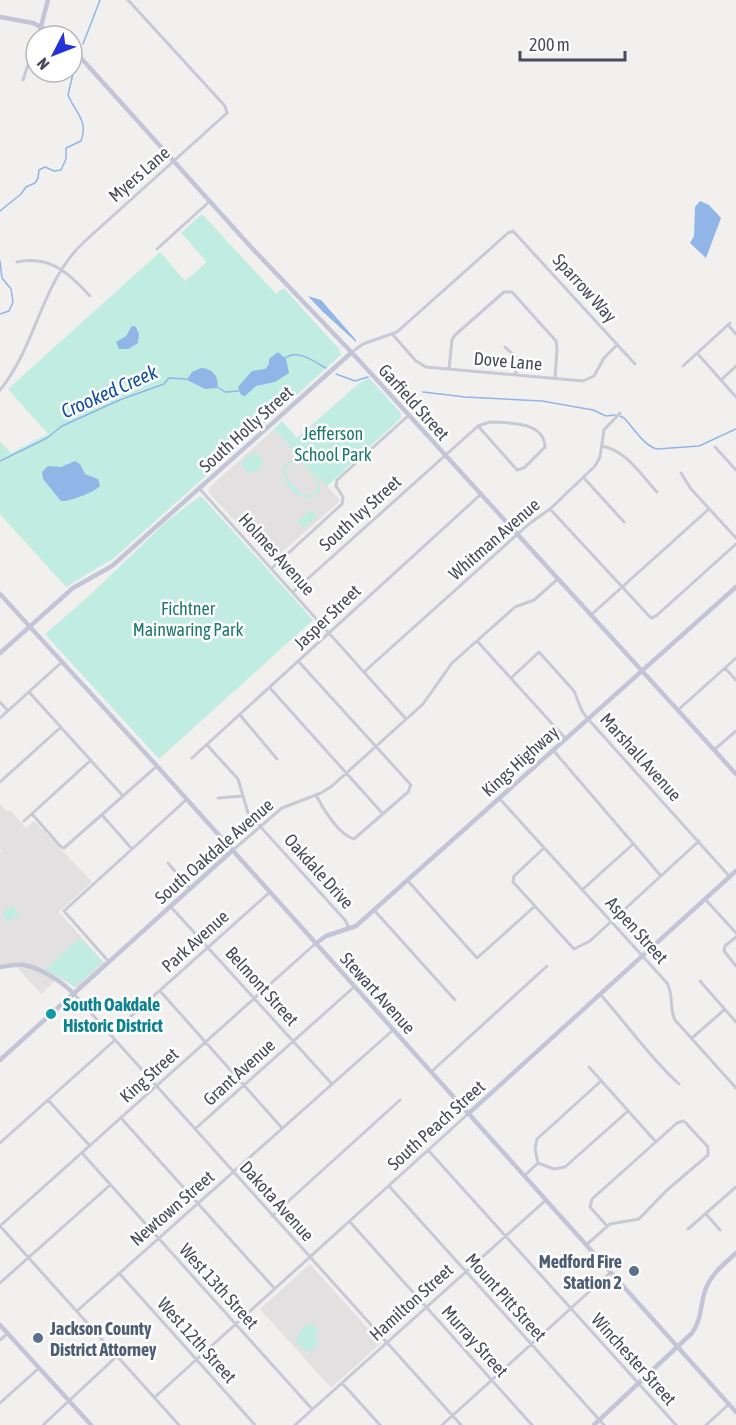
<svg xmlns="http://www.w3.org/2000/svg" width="736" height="1425" font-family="'Asap Condensed',sans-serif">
<rect width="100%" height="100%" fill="#f1f0ef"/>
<path fill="#e2e0e0" d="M274 429 339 499V502L272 561 208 492 210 487Z
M0 804 8 812 10 810 26 828 34 821 92 882 59 912 105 964 78 988 58 978 41 994 14 964 0 966V853L2 851 0 849Z
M310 1264 381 1343 331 1388 260 1309Z"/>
<path fill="#c0ece1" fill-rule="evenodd" d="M202 214 276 294 284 288 339 349 341 355 114 558 66 587 0 514V441L11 453 48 434 8 389 160 252 185 281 207 262 181 233Z
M369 378 401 413V418L327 486 274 429 282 421 297 438 358 384Z
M254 452 261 458 263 462 260 470 249 473 242 465V461Z
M297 459C308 463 321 477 320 490 303 518 263 462 297 459ZM294 461C305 463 318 477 318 488L313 495 302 494 287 478 286 468Z
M200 496 203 498 313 620 159 759 45 634 90 595 166 522Z
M311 510 317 517 304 528 297 522Z
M12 905 19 913 9 922 2 914Z
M80 938 103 962 74 987 66 980 45 970Z
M312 1323 319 1331 314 1336 319 1341 312 1352 309 1349 306 1352 297 1343 296 1336 306 1324 308 1326Z"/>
<path fill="#90b5e6" d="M700 201 709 205 721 218 706 258 690 243 694 236 695 207Z
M308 296 321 300 356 340V342L322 311Z
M132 326 136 327 139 334 138 343 128 349H119L116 342 126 336Z
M278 352 286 359 289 373 275 382 256 386 245 396 241 395 238 387 252 371 265 369 269 364V359Z
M201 368C212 368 220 377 217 388L205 389 187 380 192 372Z
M75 461 80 464 85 474 98 479 100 486C95 492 69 502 61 501L43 479 42 472 48 466 61 467Z"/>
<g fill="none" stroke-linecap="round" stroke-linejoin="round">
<path stroke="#90b5e6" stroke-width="1.5" d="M83 44 100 0
M0 211 21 194 26 187 35 183 38 178 39 170 45 167 54 171 61 170 66 159V148L81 141C89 121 75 112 68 95L75 65
M0 261 2 278 11 289 13 302 9 311 0 314
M284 359C297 348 313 361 326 368
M336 374 355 381 368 377
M216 386 225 392 239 391
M423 392 465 397 542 401 593 410 606 416 615 415
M620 416 624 418C633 427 644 446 657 449L699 446 736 429
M0 461 47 438 62 426 122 399 164 384 169 378 187 379"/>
<path stroke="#c7c9d5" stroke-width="3" d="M37 36 41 26
M23 80 36 40
M157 249 210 201
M17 262C50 255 69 273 90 296
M728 325 736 334
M393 335 416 361 426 367 583 381 594 376 604 358 617 345
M505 347 515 356 516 375
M352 352 363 344 397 332 508 233 513 231 635 364
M697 353 736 397
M683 366 730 323
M449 369 452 340 455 335 504 292H512L556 341 557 349 555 378
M721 380 736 366
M0 390C37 345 41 281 85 241L227 113 225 106 128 0
M490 422C508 423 544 421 545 447L524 468 517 470 478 426Z
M602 446C627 451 640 474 657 492
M715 447 736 470
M681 473 691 489 736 538
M584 478 624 522
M199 488 406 719
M550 509 651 618 656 616 736 544
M272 568 342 504 343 497 336 486 337 480 409 415
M293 592 478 426
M591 615 709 509
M477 641 566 739
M299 662 411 785 408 792 354 839C339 835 323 809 316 795
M725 668 736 680
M364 672 529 524 550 509 595 466 600 457 604 430 620 413
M511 678 539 652 574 691 582 711 588 719 730 877
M270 688 383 814
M29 692 123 796
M0 702 8 711
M678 710 736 658
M240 715 277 759
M0 718 62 662
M207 745 238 779 248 813 345 920 349 928
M553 750 661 876
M714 750 736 731
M192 758 480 495
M0 782 61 727
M218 798 243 796
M499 798 667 983C674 995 669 1008 675 1020L736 1088
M32 814 61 847 64 848 157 766
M102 815 132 849
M24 821 91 760
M544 848 514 876 513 882 574 949 590 941 699 841
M233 850 282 808 321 793 332 786 423 704 452 663 515 607 534 600 558 579
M168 863 190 889
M408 881 477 958 535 906
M582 890 632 845
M705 899 736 933
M171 907 332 1084
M374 910 455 1000
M736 937 725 946 724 951 736 966
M109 962 64 911 187 799
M700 981 736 1022
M160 991 282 1128
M74 994 461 1425
M600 994C627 1024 649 1057 679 1084
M111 1034 270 892
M692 1038 724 1010
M589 1067 656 1142
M431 1072 547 966
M48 1100 90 1146
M121 1118 275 1289
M195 1129 354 987
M0 1143 115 1040
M428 1150 676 1425
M82 1153 312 1409
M538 1163 554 1169 565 1167 628 1111
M538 1163 535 1149 537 1139 601 1081
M524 1176 538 1163
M389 1186 604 1425
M706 1214 720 1230
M272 1216 400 1100
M350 1222 532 1425
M688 1229 736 1187
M586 1245 610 1224 639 1219 666 1191 708 1155V1147L685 1122 683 1121 677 1123 592 1199 590 1207 607 1226
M119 1273 255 1425
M0 1283 110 1185
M77 1311 393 1030
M0 1340 8 1333
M342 1383 380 1425
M155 1397 468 1114
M0 1403 39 1368
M43 1425 117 1356
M179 1425 0 1226 315 944
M295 1425 546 1200
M442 1425 611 1272
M706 1425 729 1404"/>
<path stroke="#c3c5d7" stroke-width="4.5" d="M0 17 33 23 58 36
M41 26 48 0
M72 48 250 246 356 357 736 774
M0 594 157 766 736 1412
M0 653 73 588 112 566 351 353
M315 944 326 936 356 926 736 587
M0 967C8 966 16 964 24 965 39 967 64 983 74 994
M0 1060 233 850
M468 1114 736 871
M0 1325 91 1425
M594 1425 692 1333C702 1319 700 1306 705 1291 710 1275 724 1264 736 1253"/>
</g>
<circle fill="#0f9aa8" stroke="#fff" stroke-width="2" cx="51" cy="1014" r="6"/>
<g fill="#5c6f8a" stroke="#fff" stroke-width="2">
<circle cx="634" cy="1271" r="6"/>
<circle cx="38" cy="1338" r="6"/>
</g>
<g text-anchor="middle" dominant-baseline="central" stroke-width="5" stroke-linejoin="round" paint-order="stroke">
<g font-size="18" fill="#484b5b" stroke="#fff">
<text transform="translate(139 174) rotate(-41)">Myers Lane</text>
<text transform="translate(585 288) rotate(48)">Sparrow Way</text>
<text transform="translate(508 361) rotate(5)">Dove Lane</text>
<text transform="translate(414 402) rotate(48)">Garfield Street</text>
<text transform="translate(246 429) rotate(-42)">South Holly Street</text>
<text transform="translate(360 513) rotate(-42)">South Ivy Street</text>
<text transform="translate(494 539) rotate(-41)">Whitman Avenue</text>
<text transform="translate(277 554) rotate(48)">Holmes Avenue</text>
<text transform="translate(327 617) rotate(-44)">Jasper Street</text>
<text transform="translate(641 757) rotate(48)">Marshall Avenue</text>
<text transform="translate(520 761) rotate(-42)">Kings Highway</text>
<text transform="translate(214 851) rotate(-41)">South Oakdale Avenue</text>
<text transform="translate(319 871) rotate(48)">Oakdale Drive</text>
<text transform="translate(637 930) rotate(48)">Aspen Street</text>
<text transform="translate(195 941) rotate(-42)">Park Avenue</text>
<text transform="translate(262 986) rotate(48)">Belmont Street</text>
<text transform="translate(378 993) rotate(48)">Stewart Avenue</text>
<text transform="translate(239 1072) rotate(-42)">Grant Avenue</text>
<text transform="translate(149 1075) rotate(-42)">King Street</text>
<text transform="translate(436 1125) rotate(-42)">South Peach Street</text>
<text transform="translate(277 1201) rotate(48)">Dakota Avenue</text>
<text transform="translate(172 1208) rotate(-41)">Newtown Street</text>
<text transform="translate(219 1286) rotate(48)">West 13th Street</text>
<text transform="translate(506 1297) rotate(48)">Mount Pitt Street</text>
<text transform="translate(411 1302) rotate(-42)">Hamilton Street</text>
<text transform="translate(197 1340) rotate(48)">West 12th Street</text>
<text transform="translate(475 1341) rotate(48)">Murray Street</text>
<text transform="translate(634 1359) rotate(48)">Winchester Street</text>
</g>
<g font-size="18" fill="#1d796c" stroke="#fff">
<text x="333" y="433">Jefferson<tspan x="333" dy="21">School Park</tspan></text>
<text x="188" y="608">Fichtner<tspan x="188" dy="21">Mainwaring Park</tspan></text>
</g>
<g font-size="18" font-weight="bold" fill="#0d838f" stroke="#fff" text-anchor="start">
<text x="63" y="1004">South Oakdale<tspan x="63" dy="21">Historic District</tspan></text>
</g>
<g font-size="18" font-weight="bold" fill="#4e5e75" stroke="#fff" text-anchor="end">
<text x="622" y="1261">Medford Fire<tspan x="622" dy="21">Station 2</tspan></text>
<text x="50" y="1328" text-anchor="start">Jackson County<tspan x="50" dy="21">District Attorney</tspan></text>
</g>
<g font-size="20" font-style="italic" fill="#1551a1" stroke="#fff">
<text transform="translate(109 391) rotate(-24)">Crooked Creek</text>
</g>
</g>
<g transform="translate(54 54) rotate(228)"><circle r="28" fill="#ffffff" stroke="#b6b7bd" stroke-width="1.5"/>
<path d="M0-4.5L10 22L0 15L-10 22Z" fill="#2532d6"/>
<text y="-9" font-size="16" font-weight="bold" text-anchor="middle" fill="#484b5b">N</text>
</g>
<path d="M520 51v9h105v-9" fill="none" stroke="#484b5b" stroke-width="3"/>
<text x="529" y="51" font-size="18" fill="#484b5b" stroke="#ffffff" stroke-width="4.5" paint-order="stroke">200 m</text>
</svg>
